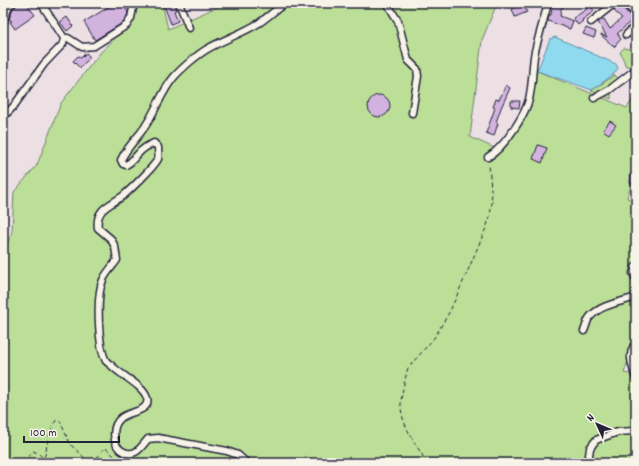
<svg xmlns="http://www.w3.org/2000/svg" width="639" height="466" font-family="Dekko,sans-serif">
<rect width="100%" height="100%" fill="#ece0e5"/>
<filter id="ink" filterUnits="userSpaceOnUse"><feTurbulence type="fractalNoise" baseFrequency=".025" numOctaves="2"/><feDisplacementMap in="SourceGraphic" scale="8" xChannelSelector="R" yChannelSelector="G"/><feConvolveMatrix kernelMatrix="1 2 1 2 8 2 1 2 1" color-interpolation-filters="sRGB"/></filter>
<g filter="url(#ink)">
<path fill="#bcdf98" stroke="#6f806a" d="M137 3H162L168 29 226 3H490L495 8 482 40 470 137 501 151 527 106 537 71 627 108 636 94V168L627 198 636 202V337L624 373 636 375V463H3V253L12 232 14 192 37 165 61 103 100 53 128 26Z
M624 48 636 50V69L625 65 624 61 620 52Z
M615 75 621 81 611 94V99L591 91Z"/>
<path fill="#8fdaef" stroke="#6390a7" d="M555 37 616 64 618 68 614 74 592 90 537 71 550 39Z"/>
<path fill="#d2b3df" stroke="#22223b" d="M17 3H26L35 15 15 29 10 22 12 21 9 19 13 8 16 6Z
M115 3H122L128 12 127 16 126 17V18L124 22 95 40 84 22Z
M163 3H173L176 10 174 11 178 21 171 24Z
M553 3H567L561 9 560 16 573 21 570 29 548 21 549 15H551Z
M583 3H589L594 11 593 12 582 20 583 21 578 25 573 18 587 9Z
M523 4 527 12 515 17 512 9Z
M618 7 621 9 623 8 633 19 617 34 619 35V37L621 39 614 47 601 35V34L607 37 598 22 604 19 610 29 622 18 614 11Z
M67 17 73 26 67 31 60 22Z
M586 28 596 32 594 38 583 34Z
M86 53 90 57 80 68 73 61 78 56 81 58Z
M506 85 510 88 501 108 496 122 498 123 494 136 486 133 495 108 493 107 496 99 499 100Z
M368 106a11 11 0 1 1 22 0a11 11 0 1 1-22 0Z
M511 101H520L519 108 511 107Z
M610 121 616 125 609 134 603 130Z
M538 145 547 148 542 163 533 159Z
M631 173 636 174V184L630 183Z"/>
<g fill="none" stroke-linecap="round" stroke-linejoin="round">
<defs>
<path id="minor" d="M41 3 64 38
M179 3 189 28
M387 3 398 21 408 60 417 69 418 76 412 113
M625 3 636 14
M591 22 615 3
M3 24 9 5 13 3
M626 35 636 25
M594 98 609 90 635 70 636 71
M3 114 7 113 13 107 44 64 63 44 64 38H68L82 47 94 46 127 25 131 18 134 3
M488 157C504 148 528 112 530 94 533 80 532 65 535 51 539 35 544 19 548 3
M636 266 633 273 635 277H636
M584 331C586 327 587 320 590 317 601 304 622 302 636 297
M636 343C627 353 632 366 636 378
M247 463 238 455 227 451 158 438 148 439C141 447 136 457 124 452 112 447 111 426 121 418 128 411 151 412 147 398 143 385 120 375 111 365 109 364 108 363 106 361 98 347 96 295 103 280 106 273 113 266 117 260L115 247 111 239 98 228C95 209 110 205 123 196 131 189 153 168 158 159 159 156 158 151 158 147L154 143C149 145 142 149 138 154 134 158 132 162 126 165L123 164 121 160C128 145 138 138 146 125 156 110 162 91 174 77 182 68 198 54 209 48 225 39 243 33 259 23 268 17 276 9 286 3
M588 463 590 448 596 440 618 432 633 431 636 432"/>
</defs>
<use href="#minor" stroke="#22223b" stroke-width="9"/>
<path stroke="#22223b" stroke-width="1" stroke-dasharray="4 3" stroke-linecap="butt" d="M26 463 29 456 33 451 38 453 43 458 45 455 49 435 56 420 60 421 70 444 89 462 94 463 103 449H107L118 460 122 463
M427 463C418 447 400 424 401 404 401 394 405 381 407 371L408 368 434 338 450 311 466 275 486 228 490 216 492 202 489 164"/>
<use href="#minor" stroke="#f7f3e8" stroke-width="6"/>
</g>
</g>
<rect width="639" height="466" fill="none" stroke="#f7f3e8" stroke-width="16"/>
<rect x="8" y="8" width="623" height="450" fill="none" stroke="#22223b" stroke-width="1.5" filter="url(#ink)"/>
<g transform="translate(597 424) rotate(314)" stroke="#f7f3e8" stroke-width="3" paint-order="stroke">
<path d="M0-3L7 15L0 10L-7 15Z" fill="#22223b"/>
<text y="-6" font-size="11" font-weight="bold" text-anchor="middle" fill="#22223b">N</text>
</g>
<path d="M24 436v6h95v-6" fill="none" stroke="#22223b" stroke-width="2"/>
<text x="30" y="436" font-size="12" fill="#22223b" stroke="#f7f3e8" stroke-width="3" paint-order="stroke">100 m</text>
</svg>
